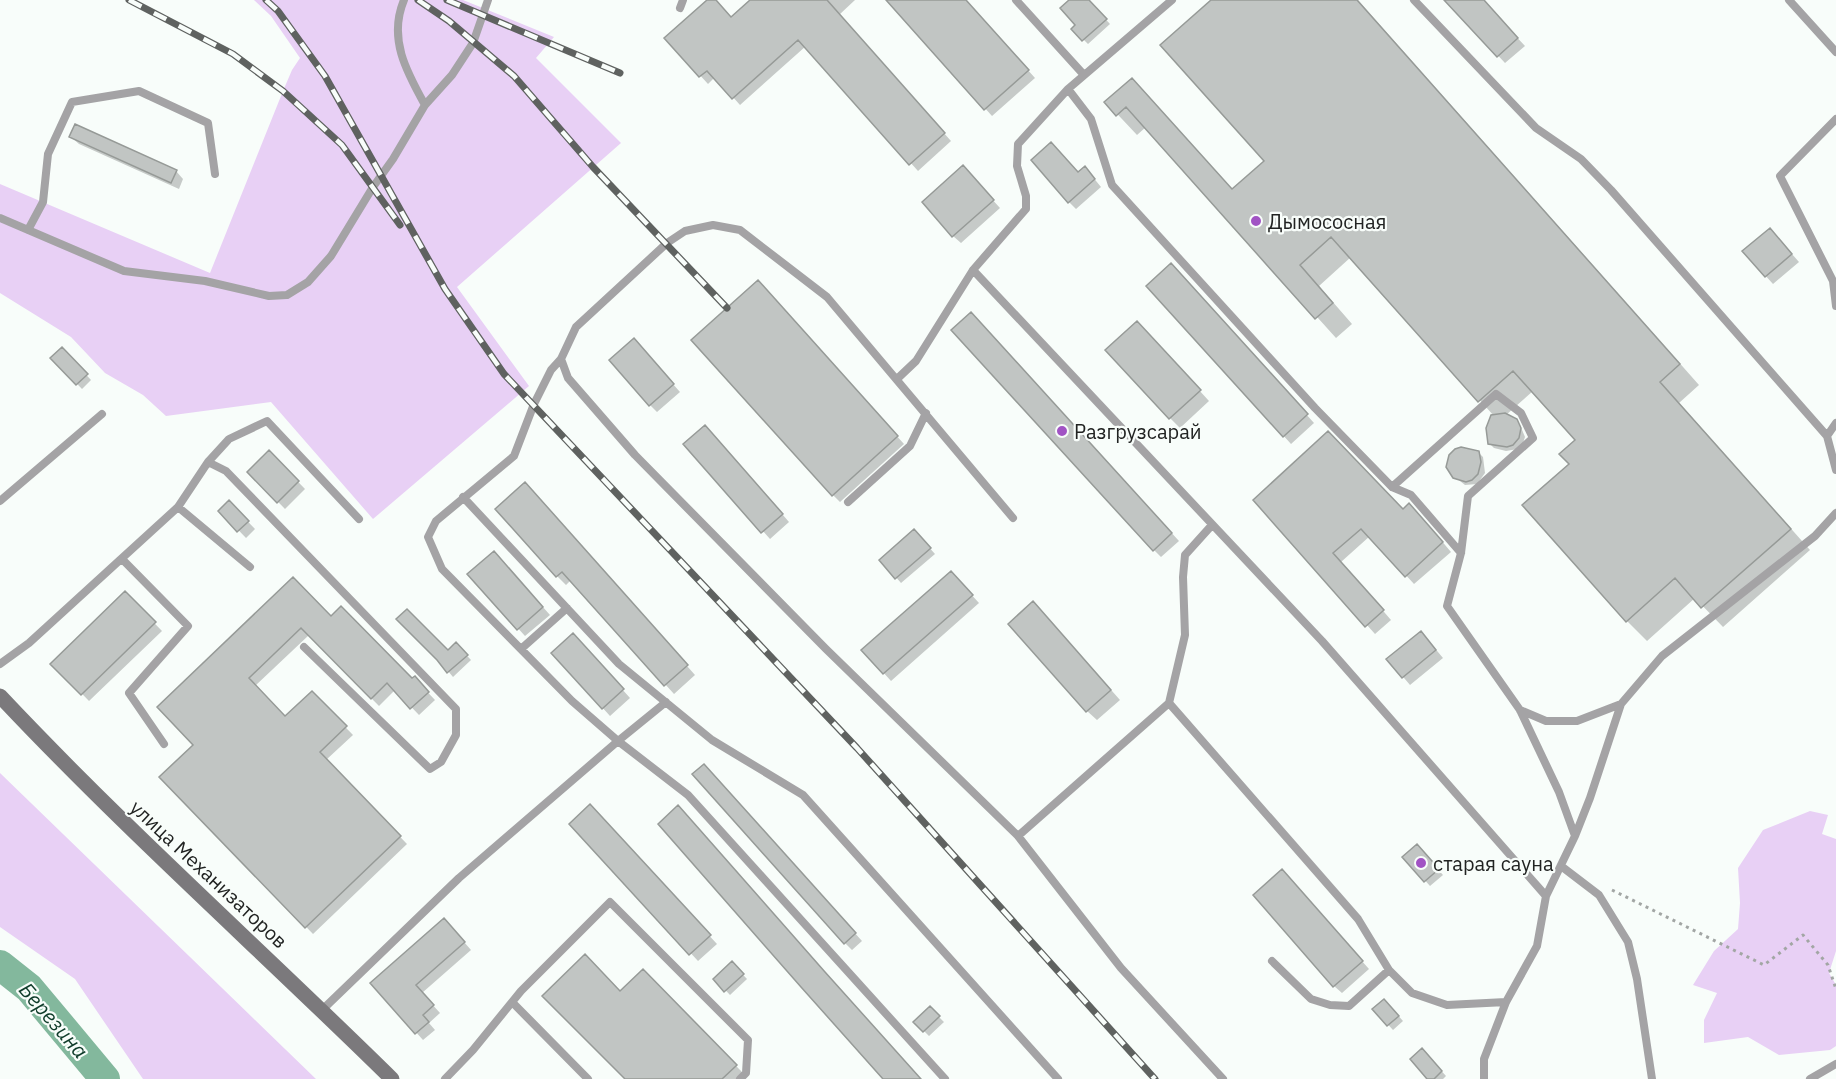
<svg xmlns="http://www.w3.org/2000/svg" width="1836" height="1079" font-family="'IBM Plex Sans',sans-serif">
<rect width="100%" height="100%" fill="#f8fdfa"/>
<path fill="#e8d0f5" d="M254 0H463L554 37 536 58 621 143 457 287 529 386 373 519 271 402 166 416 143 395 105 373 71 337 0 293V184L210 273 283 91 292 70 300 58 271 16Z
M0 773 316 1079H143L75 979 0 927Z
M1810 811 1828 815 1822 834 1836 839V951L1829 973 1836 985V1046L1830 1050 1779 1055 1748 1037 1704 1043V1020L1717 993 1693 985 1714 951 1738 929 1740 903 1738 868 1763 830Z"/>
<path fill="#0003" d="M709 0H715L732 18 752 0H855L839 15 951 141 918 171 806 46 740 105 715 77 708 84 666 38Z
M888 0H965L1035 78 992 116Z
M1072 0H1088L1110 24 1088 44 1073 29 1077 25Z
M1214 0H1358L1699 385 1679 403 1810 550 1723 627 1695 598 1647 641 1627 621 1571 465 1577 440 1533 391 1506 415 1520 425 1525 437 1523 443 1518 449 1506 451 1494 448 1489 443 1494 416 1351 257 1319 286 1352 324 1336 338 1146 127 1137 135 1106 102 1132 80 1233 190 1266 161Z
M1446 0H1482L1525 46 1505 63Z
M71 137 176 171 183 179 179 189 79 144Z
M970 175 1000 208 961 243 953 236Z
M1092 176 1101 187 1076 209 1069 202Z
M1777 237 1799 262 1773 284 1744 252Z
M1179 273 1314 423 1291 444 1148 286Z
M765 290 904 444 840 502 833 495Z
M978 321 1179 541 1161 557 1154 550Z
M1147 333 1209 401 1180 428 1170 418Z
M641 348 680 392 657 412 650 405Z
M62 349 91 380 82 389 52 358Z
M713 434 789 522 770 539 685 444Z
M269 452 305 489 285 509 249 472Z
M1478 452 1483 457 1485 473 1477 484 1465 485 1455 477Z
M534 493 695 675 674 694 571 580 566 585 557 576Z
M1255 500 1403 510 1418 513 1451 552 1414 584 1370 536 1341 562 1391 620 1375 634Z
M229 502 255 529 246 538 220 511Z
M919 536 935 554 901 583 881 560Z
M501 560 550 615 525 636 469 574Z
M293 579 331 618 413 680 415 679 435 700 419 715 395 690 379 706 309 635 255 686 285 718 312 693 353 735 326 760 407 844 313 934 162 777 195 745Z
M958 580 979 603 891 681 863 650Z
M125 593 162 631 89 701 53 664Z
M1043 613 1120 700 1097 720 1087 711Z
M1428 640 1443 658 1410 685 1388 659Z
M581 643 630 698 610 716 553 653Z
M456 644 471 660 453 677 438 659Z
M711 773 862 941 852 950 845 943Z
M597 814 717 944 698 961 571 824Z
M1421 851 1443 875 1430 886 1404 857Z
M1289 879 1369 969 1342 993 1334 986Z
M451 927 471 950 422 993 440 1013 429 1023 435 1030 423 1040 372 983Z
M732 963 747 979 730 995 715 979Z
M642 971 745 1075 741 1079H627Z
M1389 1005 1403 1021 1393 1030 1374 1009Z
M930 1008 944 1022 929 1036 915 1022Z
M1427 1055 1446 1076 1443 1079H1429Z"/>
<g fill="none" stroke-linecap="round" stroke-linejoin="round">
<path stroke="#83b89d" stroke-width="30" d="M0 965 29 988 105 1079"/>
</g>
<path fill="#c1c5c3" stroke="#969a97" stroke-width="1.5" d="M707 0H716L731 17 750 0H827L945 133 909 165 798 40 732 99 707 71 699 77 664 38Z
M886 0H966L1029 70 984 110Z
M1069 0H1089L1107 19 1082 41 1071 29 1075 25 1060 8Z
M1211 0H1357L1680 364 1660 382 1791 529 1701 608 1675 578 1626 622 1522 505 1569 464 1559 454 1575 440 1513 371 1478 402 1331 237 1300 265 1333 303 1315 319 1126 107 1116 116 1104 102 1132 78 1232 189 1264 161 1160 45Z
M1444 0H1484L1518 38 1497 57Z
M75 124 177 170 171 183 69 137Z
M1051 142 1078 172 1085 166 1095 179 1068 203 1031 160Z
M963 165 994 200 952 237 922 202Z
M1770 228 1792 254 1765 277 1742 251Z
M1171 263 1308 414 1283 437 1146 286Z
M758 280 898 436 832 496 691 340Z
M971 312 1172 533 1153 551 951 330Z
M1137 321 1201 390 1169 419 1105 350Z
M634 338 674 384 649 406 609 360Z
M62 347 88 374 76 385 50 358Z
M1505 413 1517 419 1521 428 1519 438 1513 445 1507 447 1488 444 1486 428 1491 415Z
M705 425 783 514 761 533 683 444Z
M1328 431 1403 509 1409 503 1443 542 1405 577 1361 529 1333 553 1384 610 1365 627 1253 500Z
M1461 447 1479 451 1481 462 1478 474 1472 480 1466 482 1453 478 1446 467 1449 455 1455 449Z
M269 450 299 481 277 503 247 472Z
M525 482 688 665 664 686 562 572 556 577 495 509Z
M229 500 249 521 237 532 218 511Z
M914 529 931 548 895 579 879 560Z
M494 551 543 607 517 630 467 574Z
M951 571 973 595 883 674 861 650Z
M293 577 331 616 341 606 412 678 415 676 429 692 410 709 387 683 371 699 301 628 249 678 285 716 312 691 347 726 320 752 401 836 305 928 159 777 193 745 157 707Z
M125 591 156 622 81 695 50 664Z
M1033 601 1111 690 1086 712 1008 624Z
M407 609 448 650 456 642 468 655 447 673 437 660 396 619Z
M1421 631 1436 650 1402 678 1386 659Z
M573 633 624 689 602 709 551 653Z
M704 764 856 933 844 944 692 774Z
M590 804 711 935 689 955 569 824Z
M678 805 825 972 921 1079H883L801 987 658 824Z
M1417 844 1439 869 1424 882 1402 857Z
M1282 869 1363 961 1333 987 1253 895Z
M444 918 465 942 416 985 434 1005 423 1015 429 1022 415 1034 370 983Z
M585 954 620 991 643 969 737 1065 722 1079H625L542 996Z
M732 961 744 974 724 992 713 979Z
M1384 999 1399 1016 1387 1026 1372 1009Z
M930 1006 940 1016 923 1032 913 1022Z
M1422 1048 1442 1071 1434 1079H1427L1410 1059Z"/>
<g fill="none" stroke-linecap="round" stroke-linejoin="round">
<path stroke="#a2a6a4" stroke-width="3" stroke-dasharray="3 4.5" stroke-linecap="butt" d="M1612 890 1764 965 1803 935 1828 965 1836 989"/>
<path stroke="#a4a3a5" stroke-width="8" d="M404 0C388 38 406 71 425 105
M1016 0 1084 75
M1414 0 1536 128 1581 159 1611 190 1827 436 1836 470
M1789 0 1836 52
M680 8 683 0
M1068 89 1091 119 1112 185 1315 408 1392 487 1411 495 1461 553
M1836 119 1780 176 1833 281 1836 306
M0 218 124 271 205 281 269 296 287 295 308 282 331 256 373 187 393 159 425 105 452 75 473 43 488 0
M28 230 43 202 48 154 72 102 139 91 208 123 215 174
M973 270 1322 641 1546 896
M561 359 568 378 635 455 826 649 1018 836 1121 968 1223 1079
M897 379 916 361 973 270 1026 209V196L1017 166 1018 144 1068 89 1172 0
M1827 436 1836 423
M208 462 226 471 456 709V735L441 762 430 769 304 647
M1392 487 1496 394 1521 413 1533 438 1468 496 1461 553 1447 606 1520 710 1559 792 1575 836 1546 896 1537 946 1506 1002 1484 1059V1079
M463 497 619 664 712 740 803 795 1058 1079
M0 501 102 414
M848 502 910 446 926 413
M178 507 250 567
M122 559 188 626 129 693 164 744
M521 649 567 608
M0 664 29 643 178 507 208 462 229 439 267 421 359 519
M1169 703 1185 635 1183 577 1185 555 1212 525
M1520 710 1546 721H1577L1621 704
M1018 836 1169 703 1358 919 1389 970 1412 993 1447 1005 1506 1002
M1575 836 1590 798 1621 704 1662 656 1815 536 1836 513
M1561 866 1599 895 1628 942 1637 979 1652 1079
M1272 961 1311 999 1330 1005 1349 1006 1389 970
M512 1002 588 1079
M321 1011 459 878 618 741 666 702
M445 1079 473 1050 521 991 610 902 748 1040 746 1073 740 1079
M945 1079 688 795 618 741 572 701 442 569 428 537 436 521 514 456 534 404 551 370 561 359 576 327 667 243 685 231 713 225 740 230 827 297 1013 518
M1810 1079 1836 1064"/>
<path stroke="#7b797c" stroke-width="15" d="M0 696C125 829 262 951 392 1079"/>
<defs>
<path id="rail" d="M129 0 233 54 283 91 342 145 400 225
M266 0 278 11 325 76 445 289 504 374 857 748 1155 1079
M418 0 449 21 514 76 593 167 727 308
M447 0 620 73"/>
</defs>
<use href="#rail" stroke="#5f6260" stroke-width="7"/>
<use href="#rail" stroke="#f8fdfa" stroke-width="4.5" stroke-dasharray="14" stroke-linecap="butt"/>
</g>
<g fill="#a153c4" stroke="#f8fdfa" stroke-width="2">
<circle cx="1256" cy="221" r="6"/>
<circle cx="1062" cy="431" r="6"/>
<circle cx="1421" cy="863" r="6"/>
</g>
<g text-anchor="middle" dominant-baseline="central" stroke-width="4.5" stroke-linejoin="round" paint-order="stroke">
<g font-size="20" fill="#212322" stroke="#f8fdfa" text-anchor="start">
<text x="1268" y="221">Дымососная</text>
<text x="1074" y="431">Разгрузсарай</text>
<text x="1433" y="863">старая сауна</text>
</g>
<g font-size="20" fill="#212322" stroke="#f8fdfa">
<text transform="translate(209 874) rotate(43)">улица Механизаторов</text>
</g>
<g font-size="21" font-style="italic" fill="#0f3c2a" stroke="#f8fdfa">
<text transform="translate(54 1020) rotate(49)">Березина</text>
</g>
</g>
</svg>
